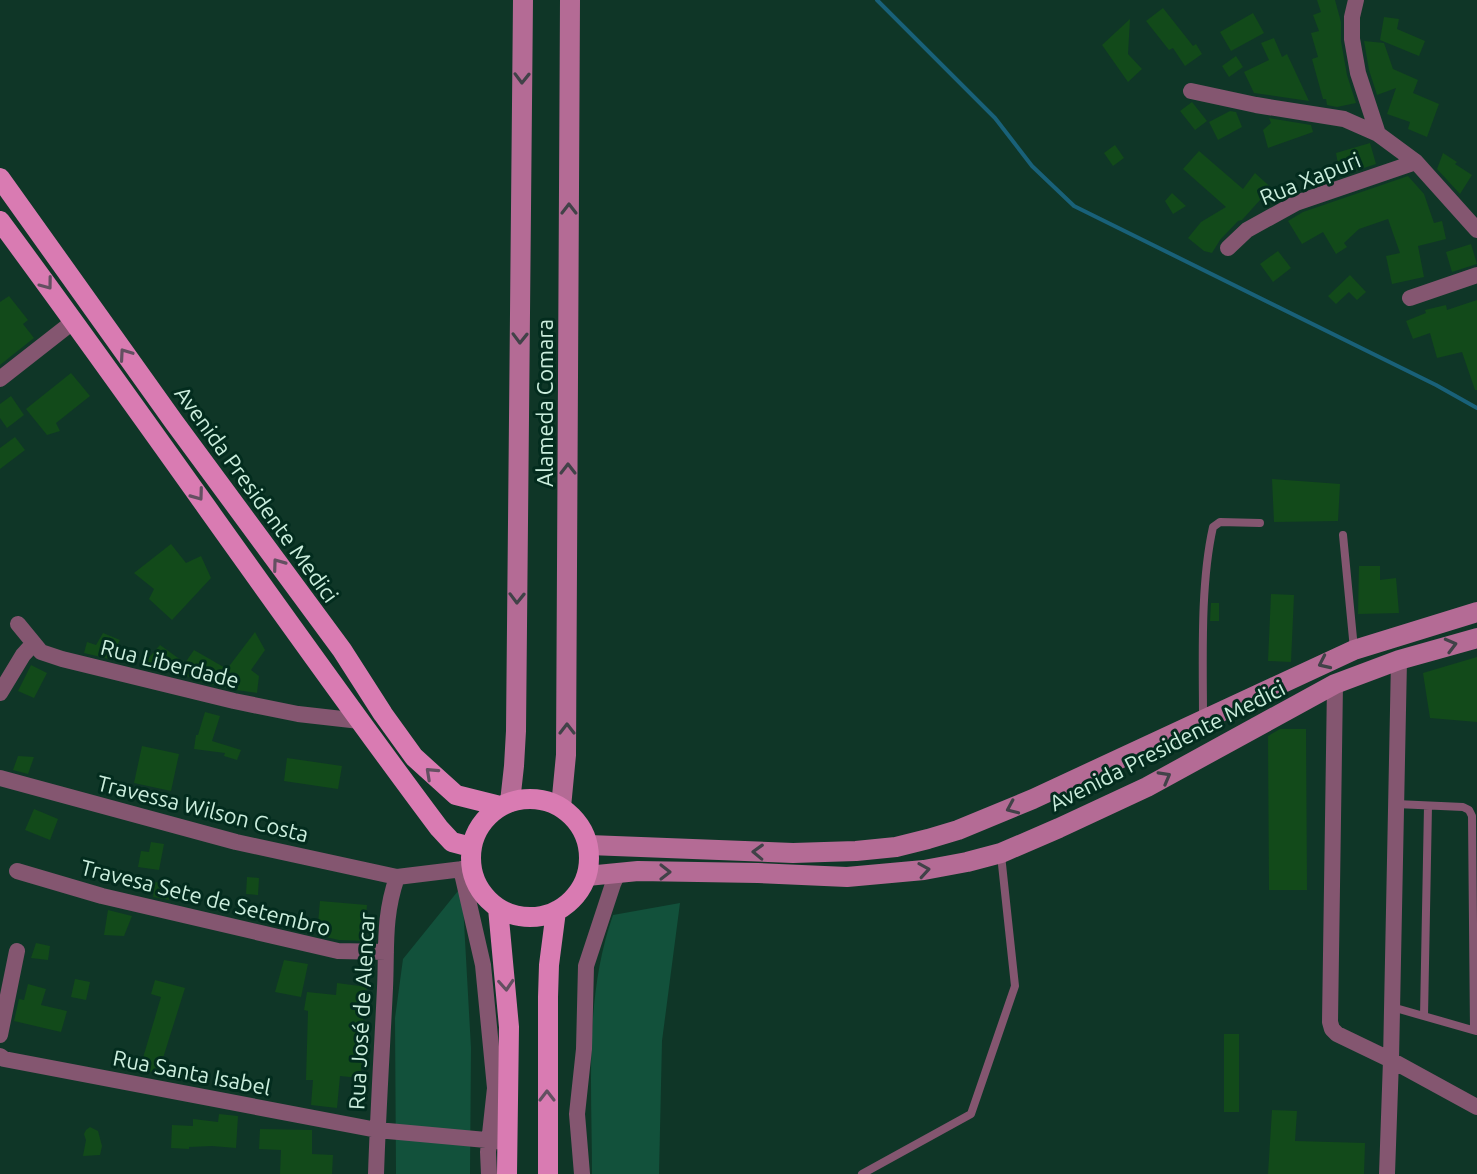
<svg xmlns="http://www.w3.org/2000/svg" width="1477" height="1174" font-family="Ubuntu,sans-serif">
<rect width="100%" height="100%" fill="#0f3627"/>
<path fill="#12513b" d="M462 886 471 1048 470 1174H396L395 1018 403 959Z
M680 903 662 1041 659 1174H592C592 1088 584 997 613 915Z"/>
<g fill="none" stroke-linecap="round" stroke-linejoin="round">
<path stroke="#196179" stroke-width="4" d="M877 0 995 118 1032 166 1074 206 1436 385 1477 408"/>
</g>
<path fill="#124a1a" d="M1317 0H1335L1341 22V41L1347 75 1356 103 1337 107 1327 105 1326 99H1323L1312 59 1318 57 1311 33 1319 31 1313 15 1321 12Z
M1163 8 1193 46 1196 44 1202 54 1185 66 1173 48 1169 50 1146 21Z
M1253 13 1264 33 1231 51 1220 32Z
M1384 17 1399 19 1397 29 1425 41 1419 56 1380 40Z
M1130 19 1128 54 1142 69 1128 82 1102 45Z
M1274 38 1282 57 1287 54 1309 101 1254 93 1244 72 1269 60 1261 43Z
M1364 41 1384 43 1393 69 1418 80 1413 93 1439 104 1427 137 1408 129 1410 122 1387 114 1396 88 1377 95 1369 70Z
M1236 56 1243 67 1229 77 1222 66Z
M1192 102 1207 121 1195 130 1180 111Z
M1230 111 1236 112 1242 127 1218 140 1209 122Z
M1269 118 1311 125 1313 132 1268 148 1263 130 1271 123Z
M1370 143 1376 164 1340 176 1336 153Z
M1115 145 1124 158 1113 166 1104 153Z
M1199 151 1243 189 1255 173 1278 194 1267 206 1260 200 1242 220 1238 221 1220 240 1212 253 1204 251 1188 238 1201 222 1226 207 1183 169Z
M1443 153 1457 162 1455 164 1472 175 1460 194 1437 169Z
M1408 176 1424 194 1434 223 1442 221 1446 239 1418 246 1424 277 1392 284 1386 256 1400 253 1388 219 1359 229 1344 243 1347 247 1336 254 1323 232 1302 244 1288 221 1303 212Z
M1172 193 1186 206 1173 214 1165 201Z
M1471 244 1477 264 1452 272 1446 252Z
M1278 251 1291 268 1273 282 1260 264Z
M1350 275 1366 292 1357 300 1349 292 1336 304 1328 296Z
M9 296 28 320 23 324 34 338 0 365V302Z
M1477 300V390H1475L1462 352 1437 358 1430 333 1413 339 1406 321 1426 313 1425 310 1446 305 1447 310Z
M71 373 90 396 56 423 60 431 47 435 26 409Z
M11 396 24 415 7 428 0 418V404Z
M15 437 25 450 0 469V448Z
M1272 479 1340 484 1338 521 1274 522Z
M171 544 186 563 201 556 211 578 172 620 149 599 154 589 134 573Z
M1359 566H1380V580L1396 578 1399 613 1358 614Z
M1271 594 1294 595 1291 662 1268 661Z
M1211 603H1219V621H1210Z
M255 632 265 650 251 670 259 676 257 693 236 690 193 680 171 666 166 673 146 661 160 645 185 663 194 650 227 669Z
M103 633 120 640 109 659 84 653 87 642 96 645Z
M1477 657V722L1430 718 1423 673Z
M31 665 47 673 34 698 18 691Z
M205 712 220 716 212 741 241 750 237 760 224 756 225 753 194 749 196 735H198Z
M1280 729H1306L1307 890H1269L1268 736Z
M142 746 179 754 171 791 134 783Z
M18 756 34 757 28 774 13 770Z
M287 758 342 766 338 789 284 781Z
M34 809 58 819 50 840 25 830Z
M151 842 164 844 159 870 138 867 141 851 149 852Z
M247 877 259 878 258 895 246 894Z
M155 882 171 884 169 900 153 897Z
M320 901 367 905 364 941 339 940 317 935Z
M108 910 132 916 124 936 104 935Z
M36 943 50 946 48 960 31 958Z
M284 960 308 964 301 997 275 992Z
M75 979 90 982 86 1000 71 997Z
M155 980 185 988 158 1074 140 1068 161 997 151 994Z
M337 983 367 987 363 1020 366 1021 360 1078 340 1076 337 1108 311 1105 313 1080H306L308 1011 304 1010 307 992 336 995Z
M28 984 46 989 41 1005 67 1011 61 1032 14 1021 19 999 24 1000Z
M1224 1034H1239V1112H1224Z
M1272 1110 1297 1111 1295 1141 1365 1143 1364 1174H1268Z
M219 1114 238 1116 236 1148 212 1146 189 1147V1149L171 1148 172 1125 193 1126V1119L218 1122Z
M90 1127 98 1131 102 1146 100 1155 83 1156 86 1140 84 1134 86 1130Z
M260 1129 312 1130V1154L333 1155 332 1174H280L281 1150 259 1149Z"/>
<g fill="none" stroke-linecap="round" stroke-linejoin="round">
<path stroke="#845670" stroke-width="8" d="M1343 535 1354 649
M1203 719C1203 659 1200 585 1213 527L1220 522 1260 523
M1396 804 1463 807 1469 810 1472 816 1474 1030
M1392 1007 1476 1031
M1424 1016 1428 806
M862 1174 971 1114 1015 986 1001 855"/>
<path stroke="#845670" stroke-width="16" d="M1356 0 1352 17V39L1358 73 1378 134 1416 162 1477 230
M1191 91 1256 105 1344 119 1378 134
M1228 248 1247 230 1296 203 1416 162
M1410 298 1477 275
M0 379 74 321
M18 624 41 652 62 659 234 701 298 714 360 721
M1335 684 1330 1022 1332 1029 1337 1034 1391 1060 1477 1107
M0 693 23 655 33 644
M0 778 236 842 397 877
M461 869 483 965 495 1088 488 1152 489 1174
M17 871 102 896 338 951 386 952
M0 1035 17 951
M0 1056 4 1059 377 1130 508 1142
M376 1174C378 1112 382 1050 385 988 387 947 383 918 397 877L471 868
M582 1174 577 1114 584 1049 586 966 613 884 618 873
M1387 1174 1391 1060 1399 660"/>
<path stroke="#b46b95" stroke-width="20" d="M510 802 514 766 516 731 523 0
M561 807 566 755 570 0
M589 845 793 853 856 851 896 847 928 839 958 830 1033 799 1354 650 1477 612
M587 876 638 871 758 873 847 877 924 870 967 862 1001 853 1059 828 1147 787 1335 684 1399 660 1477 638"/>
<path stroke="#d97bb2" stroke-width="20" d="M0 178 174 422 342 650 383 714 414 757 456 795 500 806
M0 221C149 422 289 628 439 828L452 842 471 847
M471 858a59 59 0 1 1 118 0a59 59 0 1 1-118 0Z
M498 908 509 1027 507 1174
M548 1174V997L549 965 556 911"/>
</g>
<defs><path id="oneway-chevron" d="M-2-3.5L2.5 0L-2 3.5" fill="none" stroke-width="1.6" stroke-linecap="round" stroke-linejoin="round" transform="scale(2)"/></defs>
<g stroke="#414248">
<use href="#oneway-chevron" transform="translate(522 78) rotate(91)"/>
<use href="#oneway-chevron" transform="translate(569 209) rotate(-90)"/>
<use href="#oneway-chevron" transform="translate(520 338) rotate(91)"/>
<use href="#oneway-chevron" transform="translate(568 469) rotate(-90)"/>
<use href="#oneway-chevron" transform="translate(517 598) rotate(91)"/>
<use href="#oneway-chevron" transform="translate(1451 645) rotate(-15)"/>
<use href="#oneway-chevron" transform="translate(1324 663) rotate(155)"/>
<use href="#oneway-chevron" transform="translate(567 729) rotate(-90)"/>
<use href="#oneway-chevron" transform="translate(1165 777) rotate(-29)"/>
<use href="#oneway-chevron" transform="translate(1012 808) rotate(156)"/>
<use href="#oneway-chevron" transform="translate(758 852) rotate(-178)"/>
<use href="#oneway-chevron" transform="translate(924 870) rotate(-9)"/>
<use href="#oneway-chevron" transform="translate(665 872)"/>
</g>
<g stroke="#635061">
<use href="#oneway-chevron" transform="translate(47 284) rotate(53)"/>
<use href="#oneway-chevron" transform="translate(125 354) rotate(-125)"/>
<use href="#oneway-chevron" transform="translate(198 495) rotate(54)"/>
<use href="#oneway-chevron" transform="translate(278 564) rotate(-126)"/>
<use href="#oneway-chevron" transform="translate(431 773) rotate(-137)"/>
<use href="#oneway-chevron" transform="translate(506 985) rotate(86)"/>
<use href="#oneway-chevron" transform="translate(547 1096) rotate(-90)"/>
</g>
<g text-anchor="middle" dominant-baseline="central" stroke-width="6" stroke-linejoin="round" paint-order="stroke">
<g font-size="22" fill="#cbeedd" stroke="#032c1e">
<text transform="translate(1310 178) rotate(-22)">Rua Xapuri</text>
<text transform="translate(544 403) rotate(-90)">Alameda Comara</text>
<text transform="translate(257 494) rotate(54)">Avenida Presidente Medici</text>
<text transform="translate(170 663) rotate(14)">Rua Liberdade</text>
<text transform="translate(1167 745) rotate(-27)">Avenida Presidente Medici</text>
<text transform="translate(203 808) rotate(14)">Travessa Wilson Costa</text>
<text transform="translate(206 897) rotate(14)">Travesa Sete de Setembro</text>
<text transform="translate(361 1011) rotate(-87)">Rua José de Alencar</text>
<text transform="translate(192 1072) rotate(11)">Rua Santa Isabel</text>
</g>
</g>
</svg>
